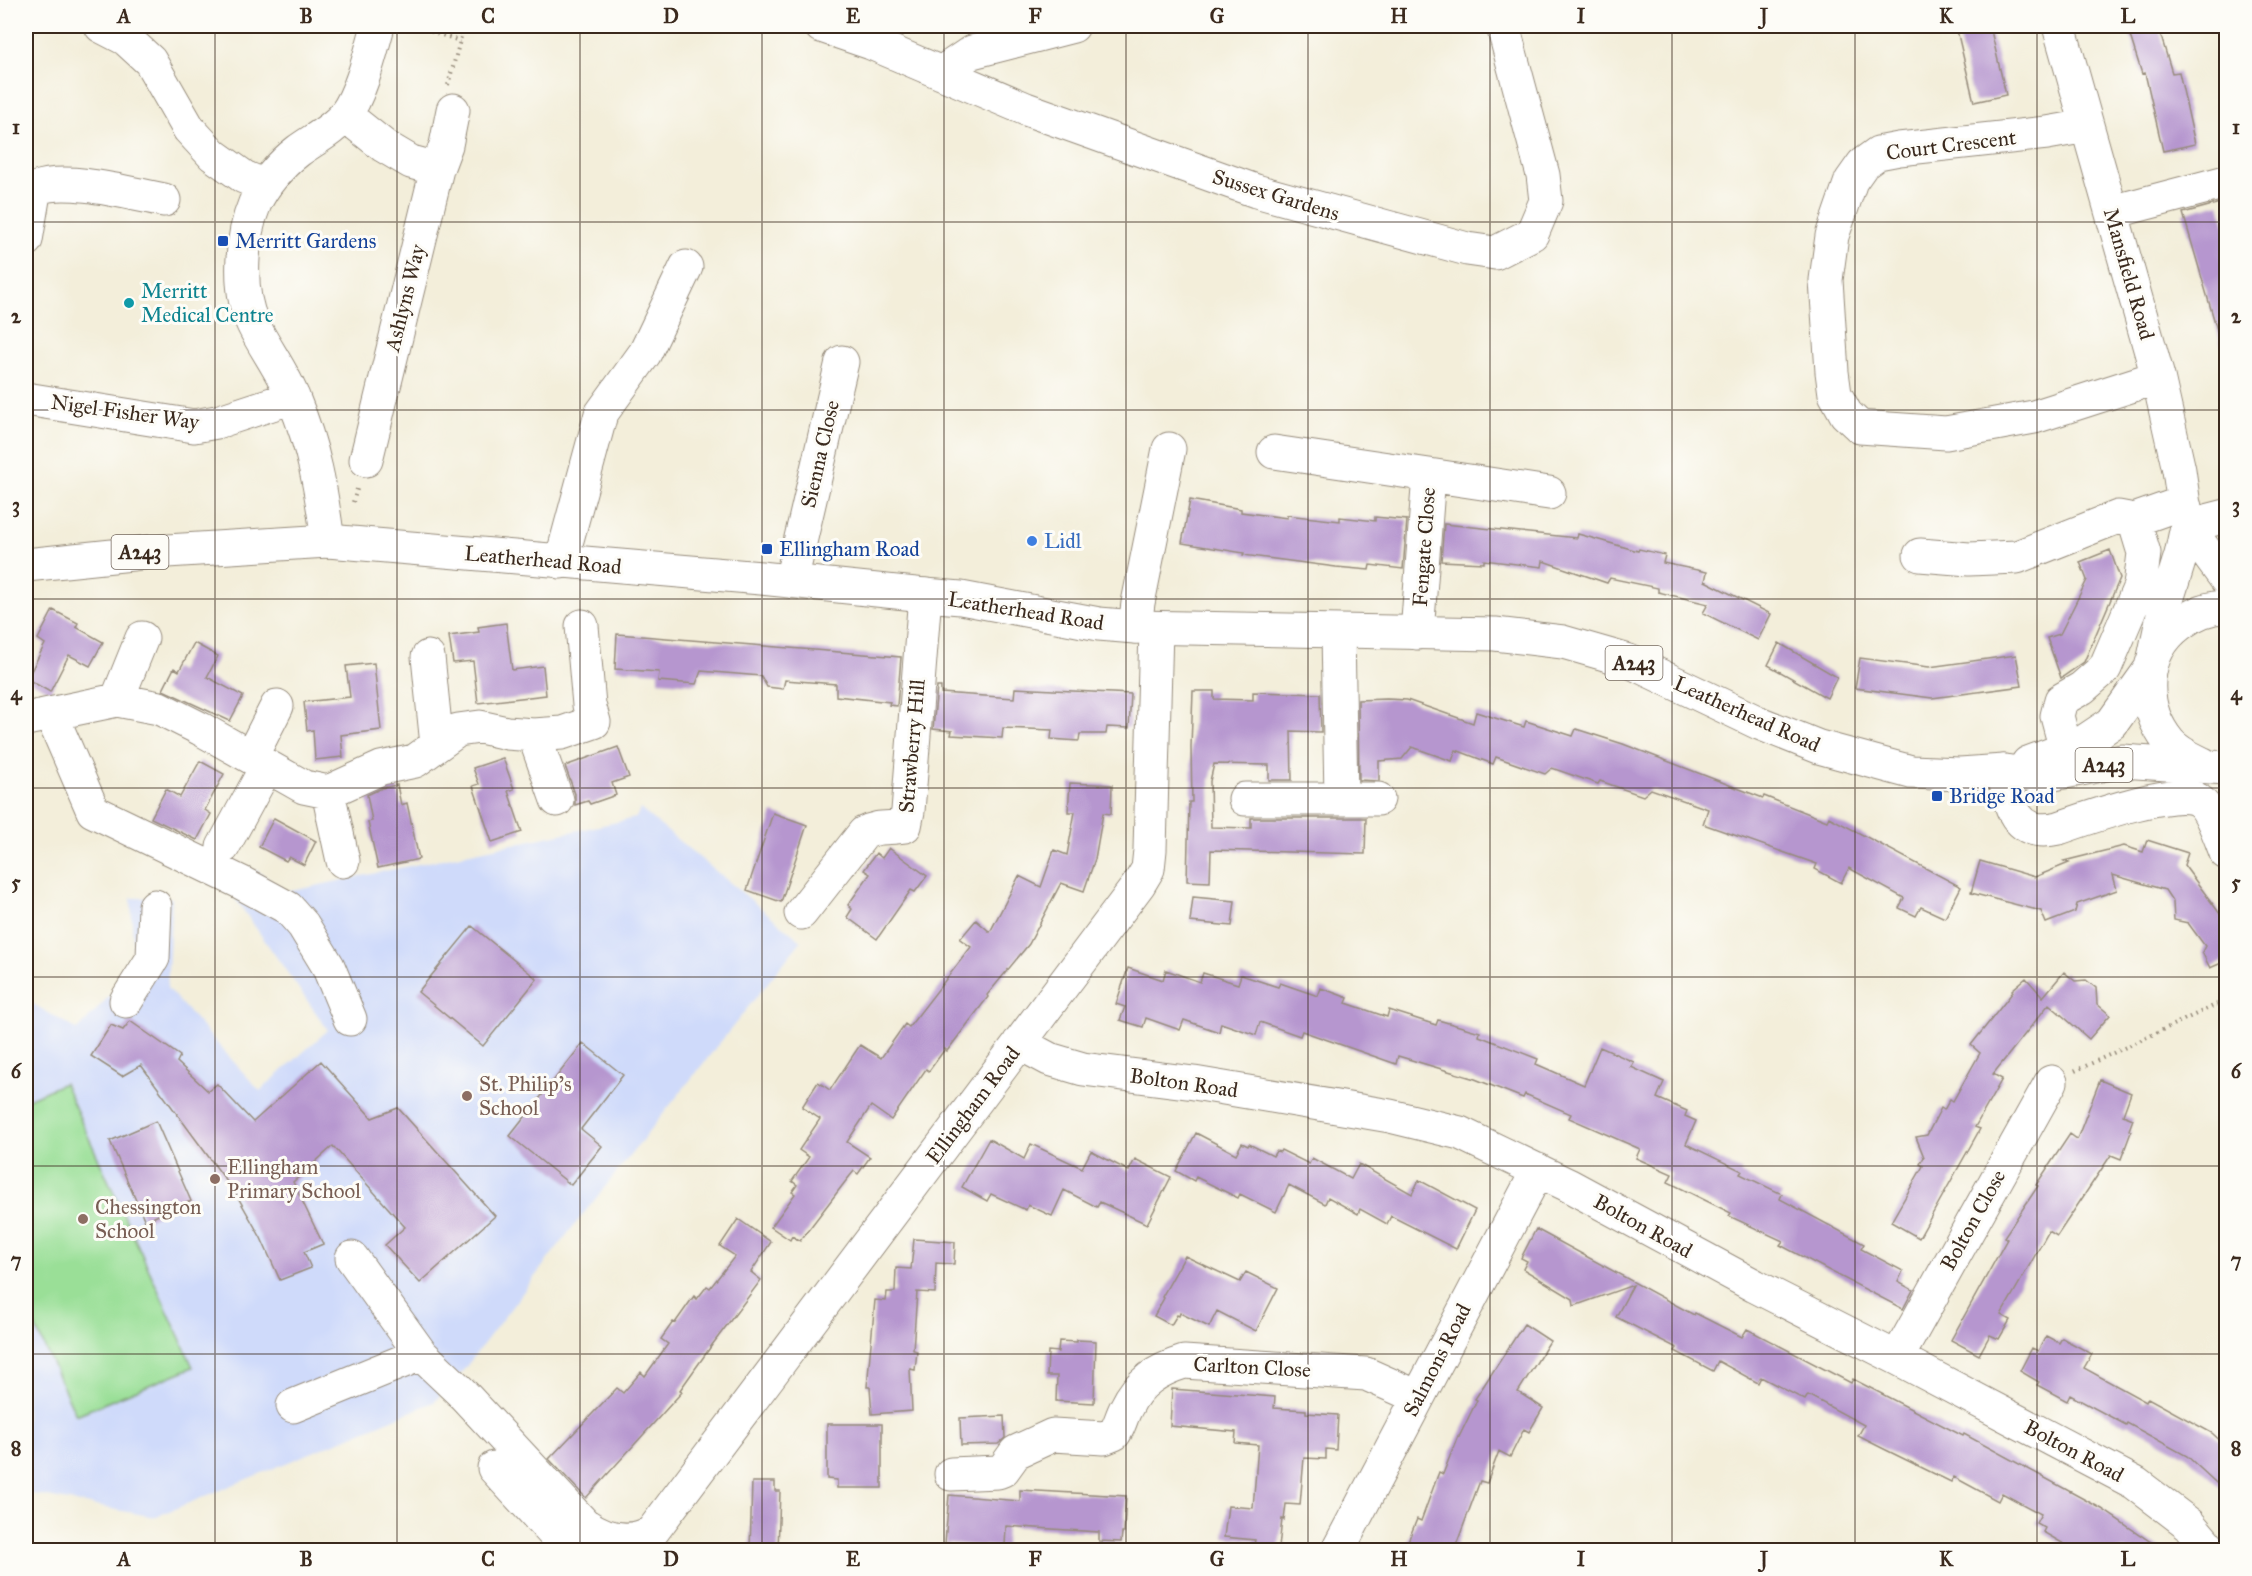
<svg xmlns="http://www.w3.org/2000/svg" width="2252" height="1576" font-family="'IM FELL Great Primer',serif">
<rect width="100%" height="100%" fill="#fdfcf7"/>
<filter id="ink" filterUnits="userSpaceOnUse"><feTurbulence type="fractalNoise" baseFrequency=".0167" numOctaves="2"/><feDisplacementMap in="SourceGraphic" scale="12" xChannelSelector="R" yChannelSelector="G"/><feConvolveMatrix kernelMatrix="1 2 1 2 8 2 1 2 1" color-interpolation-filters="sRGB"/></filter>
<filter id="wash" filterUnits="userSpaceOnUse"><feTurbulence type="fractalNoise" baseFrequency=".008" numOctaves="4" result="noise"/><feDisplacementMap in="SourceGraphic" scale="24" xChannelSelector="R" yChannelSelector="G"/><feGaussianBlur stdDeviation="1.35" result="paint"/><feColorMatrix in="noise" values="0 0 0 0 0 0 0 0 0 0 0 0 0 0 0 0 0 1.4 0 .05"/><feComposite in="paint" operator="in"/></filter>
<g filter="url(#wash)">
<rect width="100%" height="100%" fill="#f3eeda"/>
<path fill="#cfdafa" d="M640 809 801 941 569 1232 459 1376 434 1402 155 1517 26 1493V1000L78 1030 134 969 131 898H172L167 988 260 1091 328 1030 234 897 256 870 287 892 636 818Z"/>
<path fill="#9adf97" stroke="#6a845a" stroke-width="1.5" d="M64 1083 193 1367 76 1415 26 1307V1100Z"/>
<g id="blocks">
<path fill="#b696cf" d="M1956 26H1990L2006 95 1974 102Z
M2127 26H2158L2172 73 2179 72 2195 144 2163 151 2145 73 2142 74Z
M2220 203 2226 228V346L2222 347 2183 213Z
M1190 500 1241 509V512L1287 518V515L1340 521V517L1375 521V517L1407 520 1403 569 1370 565 1369 570 1336 567 1243 555 1244 553 1182 543Z
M1444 524 1577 538 1578 534 1638 551 1639 549 1665 555 1663 563 1707 572 1705 581 1771 614 1758 640 1703 613 1708 604 1658 592V588L1610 578 1607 583 1543 561 1542 567 1484 560V563L1441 561Z
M2110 550 2120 578 2084 662 2061 678 2047 638 2060 634 2087 580 2080 562Z
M53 610 78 623 76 627 103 642 90 666 69 655 50 692 27 679 45 644 38 639Z
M506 623 512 670 543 666 546 695 478 703 473 661 453 663 449 636 479 632 478 627Z
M617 634 901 657 897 706 889 705 890 702 836 696V684L785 680 783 689 767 687 761 676 701 671 696 684 658 681 659 672 615 669Z
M194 643 218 656 207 677 243 696 230 721 163 690 174 668 179 671Z
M1779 643 1837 677 1827 698 1768 665Z
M2016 655 2022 686 1932 698 1855 688 1860 658 1929 667Z
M374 663 381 730 341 735 343 757 315 760 313 730 307 731 304 702 350 697 346 666Z
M937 687H941V693L1014 698 1015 688 1131 694 1129 728 1107 727 1106 734H1080L1079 741 1051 739 1052 730 1003 728 1002 738 951 735 952 731 933 729Z
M1193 691H1214V699L1253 700V692L1320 694 1321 732 1291 731 1292 780H1269V765L1214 764 1210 781 1211 827 1251 828V818H1366L1365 854 1211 850 1210 882 1187 881 1189 802H1192L1191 747Z
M1387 699 1407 700 1473 723 1476 712 1524 727 1526 721 1573 736 1576 729 1623 744 1763 798 1764 796 1827 821 1829 817 1961 887 1945 918 1921 907 1916 916 1899 908 1904 898 1849 868 1841 883 1815 869 1817 864 1703 824 1708 809 1651 789 1643 796 1600 781 1598 784 1552 768 1545 774 1496 757 1493 764 1456 750 1452 761 1412 747 1402 759 1379 761V781L1359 780 1358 700Z
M618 747 629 777 612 783 616 795 590 804 588 801 575 805V794L565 766Z
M503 758 514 789 508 791 522 832 492 842 473 786 479 784 473 768Z
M200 761 224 774 205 810 211 814 197 840 151 818 166 789 180 797Z
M1070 783 1112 785 1111 814 1103 813 1095 859 1084 891 1061 883 1029 944 987 995 988 997 947 1051 945 1049 929 1071 926 1069 891 1120 871 1106 847 1142 870 1157 858 1174 854 1171 845 1182 800 1241 792 1236 790 1240 771 1227 795 1194 792 1192 797 1185 792 1181 809 1157 799 1150 820 1119 802 1107 818 1082 830 1090 860 1045 881 1058 905 1024 909 1027 971 947 960 939 976 920 990 932 1019 876 1041 887 1054 850 1067 855 1075 812H1068Z
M397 785 401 805 407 803 419 859 378 868 368 822 372 821 367 795 382 788Z
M773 813 807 825 781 902 747 890Z
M274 818 316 841 304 865 289 857 286 861 259 847Z
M2147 840 2188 853 2184 865 2226 922V961L2210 968 2202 952 2205 946 2188 923 2174 920 2173 902 2165 890 2113 875 2117 890 2077 904 2075 912 2046 923 2041 911 1971 893 1980 861 2035 877 2069 863 2064 861 2124 846 2143 852Z
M889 848 927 876 915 892 911 890 877 939 847 917 852 909 848 905 870 874 864 870 876 853 882 858Z
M1193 897 1235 901 1232 926 1190 922Z
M472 926 537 979 483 1046 418 992Z
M1128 968 1163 980 1166 970 1200 982 1203 973 1238 984 1241 975 1278 987 1280 983 1318 996 1321 988 1348 998 1346 1003 1387 1017 1389 1010 1436 1025 1438 1020 1480 1032 1479 1036 1538 1059 1536 1064 1584 1085 1600 1047 1634 1062 1631 1067 1664 1082 1657 1098 1687 1111 1685 1116 1696 1121 1686 1144 1742 1171 1740 1174 1782 1194 1780 1199 1864 1244 1861 1249 1903 1271 1898 1282 1913 1290 1903 1309 1780 1245 1783 1241 1729 1216 1731 1213 1668 1182 1672 1174 1636 1158 1640 1149 1569 1118 1571 1114 1525 1094 1523 1098 1475 1079 1398 1056 1396 1064 1302 1031 1300 1036 1260 1022 1256 1035 1221 1023 1219 1032 1184 1020 1180 1030 1146 1018 1143 1027 1120 1020 1125 1007 1116 1004Z
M2064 972 2075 981 2086 980 2096 988 2097 1004 2110 1015 2089 1039 2049 1004 1993 1074 2002 1079 1975 1127 1980 1129 1919 1238 1891 1222 1923 1166 1920 1164 1924 1157 1916 1137 1927 1135 1941 1108 1944 1110 1950 1099 1953 1101 1980 1053 1971 1045 2013 992 2012 990 2026 978 2043 997Z
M130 1021 180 1056 177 1062 208 1091 217 1084 253 1122 321 1061 372 1118 398 1108 495 1216 420 1283 385 1245 405 1227 333 1146 293 1182 323 1244 304 1252 311 1268 280 1280 261 1238 236 1194 141 1065 122 1076 91 1056 111 1025 123 1030Z
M583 1043 623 1075 581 1129 602 1146 571 1185 510 1136Z
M2100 1080 2131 1093 2123 1115 2133 1119 2129 1130 2131 1132 2121 1159 2111 1155 2057 1236 2049 1231 2001 1315 2010 1320 1999 1339 1990 1335 1979 1355 1951 1340 2007 1239 2004 1237 2038 1186 2036 1185 2070 1134 2077 1139Z
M156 1121 191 1201 145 1221 110 1141Z
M1196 1133 1236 1154 1242 1143 1248 1146 1249 1144 1273 1156 1276 1151 1280 1152 1281 1150 1309 1164 1312 1158 1351 1179 1359 1164 1412 1194 1419 1180 1475 1210 1456 1249 1391 1216 1387 1224 1360 1209 1358 1214 1328 1197 1325 1204 1289 1185 1276 1212 1240 1194 1238 1198 1196 1177 1194 1181 1176 1171Z
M989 1139 1024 1159 1031 1144 1082 1168 1091 1151 1129 1171 1135 1159 1171 1177 1147 1224 1100 1202 1097 1207 1064 1190 1052 1216 1028 1205 1026 1210 991 1194 987 1201 962 1187Z
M738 1219 771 1242 751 1272 761 1280 712 1345 680 1390 682 1392 586 1498 549 1459 617 1388 623 1393 641 1372 645 1376 668 1344 661 1339 673 1322 675 1323 694 1296 697 1299 707 1286 710 1288 735 1256 720 1246Z
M1536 1229 1694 1315 1695 1313 1742 1337 1747 1329 1851 1383 1853 1379 1963 1436 1964 1434 2102 1509 2164 1551H2076L2043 1532 2045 1528 2036 1523 2041 1514 2002 1493 1998 1501 1954 1477 1951 1482 1884 1449 1858 1436 1864 1425 1808 1395 1805 1400 1761 1377 1758 1383 1718 1361 1713 1371 1675 1351 1677 1348 1616 1317 1633 1285 1574 1306 1573 1299 1523 1269 1527 1261 1521 1258Z
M914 1239 955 1242 954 1264 936 1263 935 1293 917 1292 913 1350 917 1351 915 1370 910 1369 912 1411 872 1414 870 1387H867L875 1300 886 1301 887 1292H895L896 1268 911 1269Z
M1185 1256 1240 1282 1246 1272 1278 1288 1256 1331 1217 1311 1209 1327 1180 1313 1179 1316 1177 1315 1171 1325 1154 1316 1164 1298 1162 1297Z
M1524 1324 1550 1341 1518 1392 1543 1408 1529 1432 1524 1429 1510 1457 1499 1451 1487 1483 1480 1481 1454 1551H1404L1417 1519 1421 1521 1439 1472 1443 1474 1458 1436 1459 1437 1477 1400 1475 1399Z
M2046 1336 2059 1343 2062 1338 2092 1354 2084 1368 2146 1402 2148 1398 2212 1433 2226 1446V1492L2187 1456 2127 1423 2126 1425 2070 1395 2067 1401 2037 1385 2039 1382 2020 1371 2032 1348 2038 1351Z
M1077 1340 1096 1341 1094 1403 1056 1401 1057 1376H1047L1048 1351 1058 1352 1059 1341 1077 1342Z
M1172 1389 1275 1397 1274 1408 1306 1410V1413L1338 1415 1336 1450 1326 1449V1459L1304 1458 1300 1505 1286 1504 1284 1520 1282 1519 1279 1548 1254 1545 1255 1540 1224 1537 1228 1506 1253 1508 1258 1445 1235 1443 1236 1432 1170 1426Z
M1004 1416 1005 1438 998 1444 961 1445 960 1418Z
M827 1424H882V1488H837V1480L827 1479Z
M752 1482H775V1491H780L778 1551H750Z
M1020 1490 1126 1496 1124 1533H1122L1121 1542 1099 1541V1532L1006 1526 1005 1547 945 1543 949 1495 1020 1501Z"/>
</g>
</g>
<g filter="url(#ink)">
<use href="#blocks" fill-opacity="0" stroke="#978c7c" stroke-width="1.5"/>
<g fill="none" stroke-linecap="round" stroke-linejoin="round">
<defs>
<path id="minor" d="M101 26 126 39 150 61 189 129 213 155 244 177 265 186
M821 26 871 43 1026 109 1256 191 1467 249 1495 253 1532 234 1546 201 1543 175 1503 26
M2059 26 2158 377 2179 470 2187 526 2181 555 2165 606 2155 653
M941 73 972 52 1073 26
M345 115 384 146 411 162 437 169
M2087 126 2047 133 1899 149 1878 153 1863 164 1851 181 1832 236 1826 280 1832 372 1835 394 1846 414 1860 427 1946 433 2034 417 2158 377
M2112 212 2226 182
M26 240 34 193 37 188C68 176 131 194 164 200
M26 399 194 426 217 422 293 397
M1274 452 1429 475 1417 633
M366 460 437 169 446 145 453 110
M1429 475 1549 493
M2187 526 2226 579
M2187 526 2226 516
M328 541C321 489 314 448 294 400 284 373 265 349 253 324 237 290 241 236 255 203 264 184 281 164 298 151 313 140 333 130 345 115 361 94 371 51 378 26
M1920 555 1969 559 2017 557 2118 517 2134 520 2168 508 2185 507
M561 562 601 414 645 353 686 267
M791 581 842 362
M1135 627 1138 603 1169 449
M1338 632 1341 799
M428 657 437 745
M117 700 142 638
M51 714 93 811 240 882 288 908 303 925 328 966 350 1019
M26 719 117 700 159 708 201 729 304 787 328 792 381 768 415 761 458 730 480 727 507 733 534 735 562 733 594 722 589 705 582 626
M534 735 557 800
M2066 750 2057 716 2061 700 2082 688 2105 668 2140 586 2144 553 2134 520
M251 757 277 706
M2004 771C2009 806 2015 838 2059 828 2085 819 2176 786 2198 800 2210 807 2221 840 2226 853
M328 792 343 861
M1245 799H1378
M223 847 267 766
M801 913 864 833C880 825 888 829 905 826L908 811 925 595
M126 1001 153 958 155 906
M1019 1043 1049 1059 1083 1069 1194 1083 1390 1116 1460 1133 1568 1185 1755 1286 1897 1358 2135 1483 2189 1524 2211 1550
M352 1258 421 1354
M1897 1358 2051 1082
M293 1406 421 1354 460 1391 584 1524C605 1539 629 1545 652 1532L1139 884 1148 869 1150 850 1156 629
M494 1468 558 1538 571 1550
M951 1474 998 1472 1003 1470 1016 1452 1053 1435 1104 1438 1114 1434C1120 1426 1121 1417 1126 1408 1138 1382 1158 1370 1184 1362L1366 1374 1418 1397
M1338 1550 1538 1170"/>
<path id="highway" d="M26 565 151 552 328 541 761 578 925 595 961 598 1099 624 1135 627 1495 634 1563 642 1629 661 1759 723 1819 747 1911 772 1960 774 2004 771 2043 776 2122 761 2226 768
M2028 763 2082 743 2112 723 2149 671
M2203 764C2191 758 2178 753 2169 742 2140 706 2141 653 2180 624 2193 614 2209 607 2226 607"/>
</defs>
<use href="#minor" stroke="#978c7c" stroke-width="35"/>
<use href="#highway" stroke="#978c7c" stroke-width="35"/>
<path stroke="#978c7c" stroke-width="4" stroke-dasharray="1.5 4.5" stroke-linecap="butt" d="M414 26 460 41
M448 85 464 26
M353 502 358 486
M2075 1071 2226 1000"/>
<use href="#minor" stroke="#fff" stroke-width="33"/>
<use href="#highway" stroke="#fff" stroke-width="33"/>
<defs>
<path id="rail" d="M26 1549 35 1550"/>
</defs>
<use href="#rail" stroke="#3b2a1e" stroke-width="7"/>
<use href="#rail" stroke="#fdfcf7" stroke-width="4.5" stroke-dasharray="14" stroke-linecap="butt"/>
</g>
</g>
<path fill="none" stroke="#3b2a1e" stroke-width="1.5" stroke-opacity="0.55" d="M215 26V1550M397 26V1550M580 26V1550M762 26V1550M944 26V1550M1126 26V1550M1308 26V1550M1490 26V1550M1672 26V1550M1855 26V1550M2037 26V1550M26 222H2226M26 410H2226M26 599H2226M26 788H2226M26 977H2226M26 1166H2226M26 1354H2226"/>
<g fill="#1a4fb4" stroke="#fdfcf7" stroke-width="2">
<rect x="217" y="235" width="12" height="12" rx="3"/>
<rect x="761" y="543" width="12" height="12" rx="3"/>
<rect x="1931" y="790" width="12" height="12" rx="3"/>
</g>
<circle fill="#0f9aa8" stroke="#fdfcf7" stroke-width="2" cx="129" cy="303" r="6"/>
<circle fill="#3f7fe0" stroke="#fdfcf7" stroke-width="2" cx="1032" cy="541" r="6"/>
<g fill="#8d6e63" stroke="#fdfcf7" stroke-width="2">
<circle cx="467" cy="1096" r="6"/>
<circle cx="215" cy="1179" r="6"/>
<circle cx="83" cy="1219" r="6"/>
</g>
<g text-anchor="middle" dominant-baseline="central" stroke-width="6" stroke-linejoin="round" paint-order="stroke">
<g fill="#fdfcf7" stroke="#75695f" stroke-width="1.5">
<rect x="111.5" y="535" width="57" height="34" rx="4.5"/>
<rect x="1605.5" y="646" width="57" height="34" rx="4.5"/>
<rect x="2075.5" y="748" width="57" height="34" rx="4.5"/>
</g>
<g font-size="20" font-weight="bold" fill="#3b2a1e">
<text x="140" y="552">A243</text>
<text x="1634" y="663">A243</text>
<text x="2104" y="765">A243</text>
</g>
<g font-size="21" fill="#3b2a1e" stroke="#fdfcf7">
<text transform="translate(1951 145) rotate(-7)">Court Crescent</text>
<text transform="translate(1276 195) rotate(17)">Sussex Gardens</text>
<text transform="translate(2129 274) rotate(74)">Mansfield Road</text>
<text transform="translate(405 298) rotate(-76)">Ashlyns Way</text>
<text transform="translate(125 412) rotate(8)">Nigel Fisher Way</text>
<text transform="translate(820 454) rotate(-77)">Sienna Close</text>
<text transform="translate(1424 547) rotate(-86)">Fengate Close</text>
<text transform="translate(543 560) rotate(5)">Leatherhead Road</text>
<text transform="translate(1026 611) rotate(9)">Leatherhead Road</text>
<text transform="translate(1747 714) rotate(24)">Leatherhead Road</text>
<text transform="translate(912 746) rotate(-85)">Strawberry Hill</text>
<text transform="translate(1184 1083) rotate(8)">Bolton Road</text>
<text transform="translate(973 1105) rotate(-53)">Ellingham Road</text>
<text transform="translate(1973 1220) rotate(-61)">Bolton Close</text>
<text transform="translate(1643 1226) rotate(29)">Bolton Road</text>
<text transform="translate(1437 1360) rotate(-63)">Salmons Road</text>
<text transform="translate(1252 1367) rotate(3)">Carlton Close</text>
<text transform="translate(2074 1451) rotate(28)">Bolton Road</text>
</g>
<g font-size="21" fill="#164399" stroke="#fdfcf7" text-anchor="start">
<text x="235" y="241">Merritt Gardens</text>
<text x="779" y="549">Ellingham Road</text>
<text x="1949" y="796">Bridge Road</text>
</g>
<g font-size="21" fill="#0d838f" stroke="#fdfcf7" text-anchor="start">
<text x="141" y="291">Merritt<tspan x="141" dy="24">Medical Centre</tspan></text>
</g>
<g font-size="21" fill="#366cbe" stroke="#fdfcf7" text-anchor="start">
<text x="1044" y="541">Lidl</text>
</g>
<g font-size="21" fill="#785e54" stroke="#fdfcf7" text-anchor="start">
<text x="479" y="1084">St. Philip's<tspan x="479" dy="24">School</tspan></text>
<text x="227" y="1167">Ellingham<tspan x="227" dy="24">Primary School</tspan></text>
<text x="95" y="1207">Chessington<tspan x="95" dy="24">School</tspan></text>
</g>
</g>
<rect width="2252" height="1576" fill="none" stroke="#fdfcf7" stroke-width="66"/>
<rect x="33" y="33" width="2186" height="1510" fill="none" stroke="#3b2a1e" stroke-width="2"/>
<g font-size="20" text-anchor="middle" font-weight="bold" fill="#3b2a1e">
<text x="124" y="23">A</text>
<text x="306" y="23">B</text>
<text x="488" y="23">C</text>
<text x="671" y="23">D</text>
<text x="853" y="23">E</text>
<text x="1035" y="23">F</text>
<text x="1217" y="23">G</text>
<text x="1399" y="23">H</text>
<text x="1581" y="23">I</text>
<text x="1764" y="23">J</text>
<text x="1946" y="23">K</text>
<text x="2128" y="23">L</text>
<text x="16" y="134">1</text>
<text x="2236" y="134">1</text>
<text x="16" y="323">2</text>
<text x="2236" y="323">2</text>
<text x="16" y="512">3</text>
<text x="2236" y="512">3</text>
<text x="16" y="700">4</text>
<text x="2236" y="700">4</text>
<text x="16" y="889">5</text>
<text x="2236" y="889">5</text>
<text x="16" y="1078">6</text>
<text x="2236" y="1078">6</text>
<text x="16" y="1267">7</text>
<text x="2236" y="1267">7</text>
<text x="16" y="1455">8</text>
<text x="2236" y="1455">8</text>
<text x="124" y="1566">A</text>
<text x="306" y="1566">B</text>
<text x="488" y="1566">C</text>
<text x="671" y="1566">D</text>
<text x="853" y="1566">E</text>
<text x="1035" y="1566">F</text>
<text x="1217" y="1566">G</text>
<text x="1399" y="1566">H</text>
<text x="1581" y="1566">I</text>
<text x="1764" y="1566">J</text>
<text x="1946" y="1566">K</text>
<text x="2128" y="1566">L</text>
</g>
</svg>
